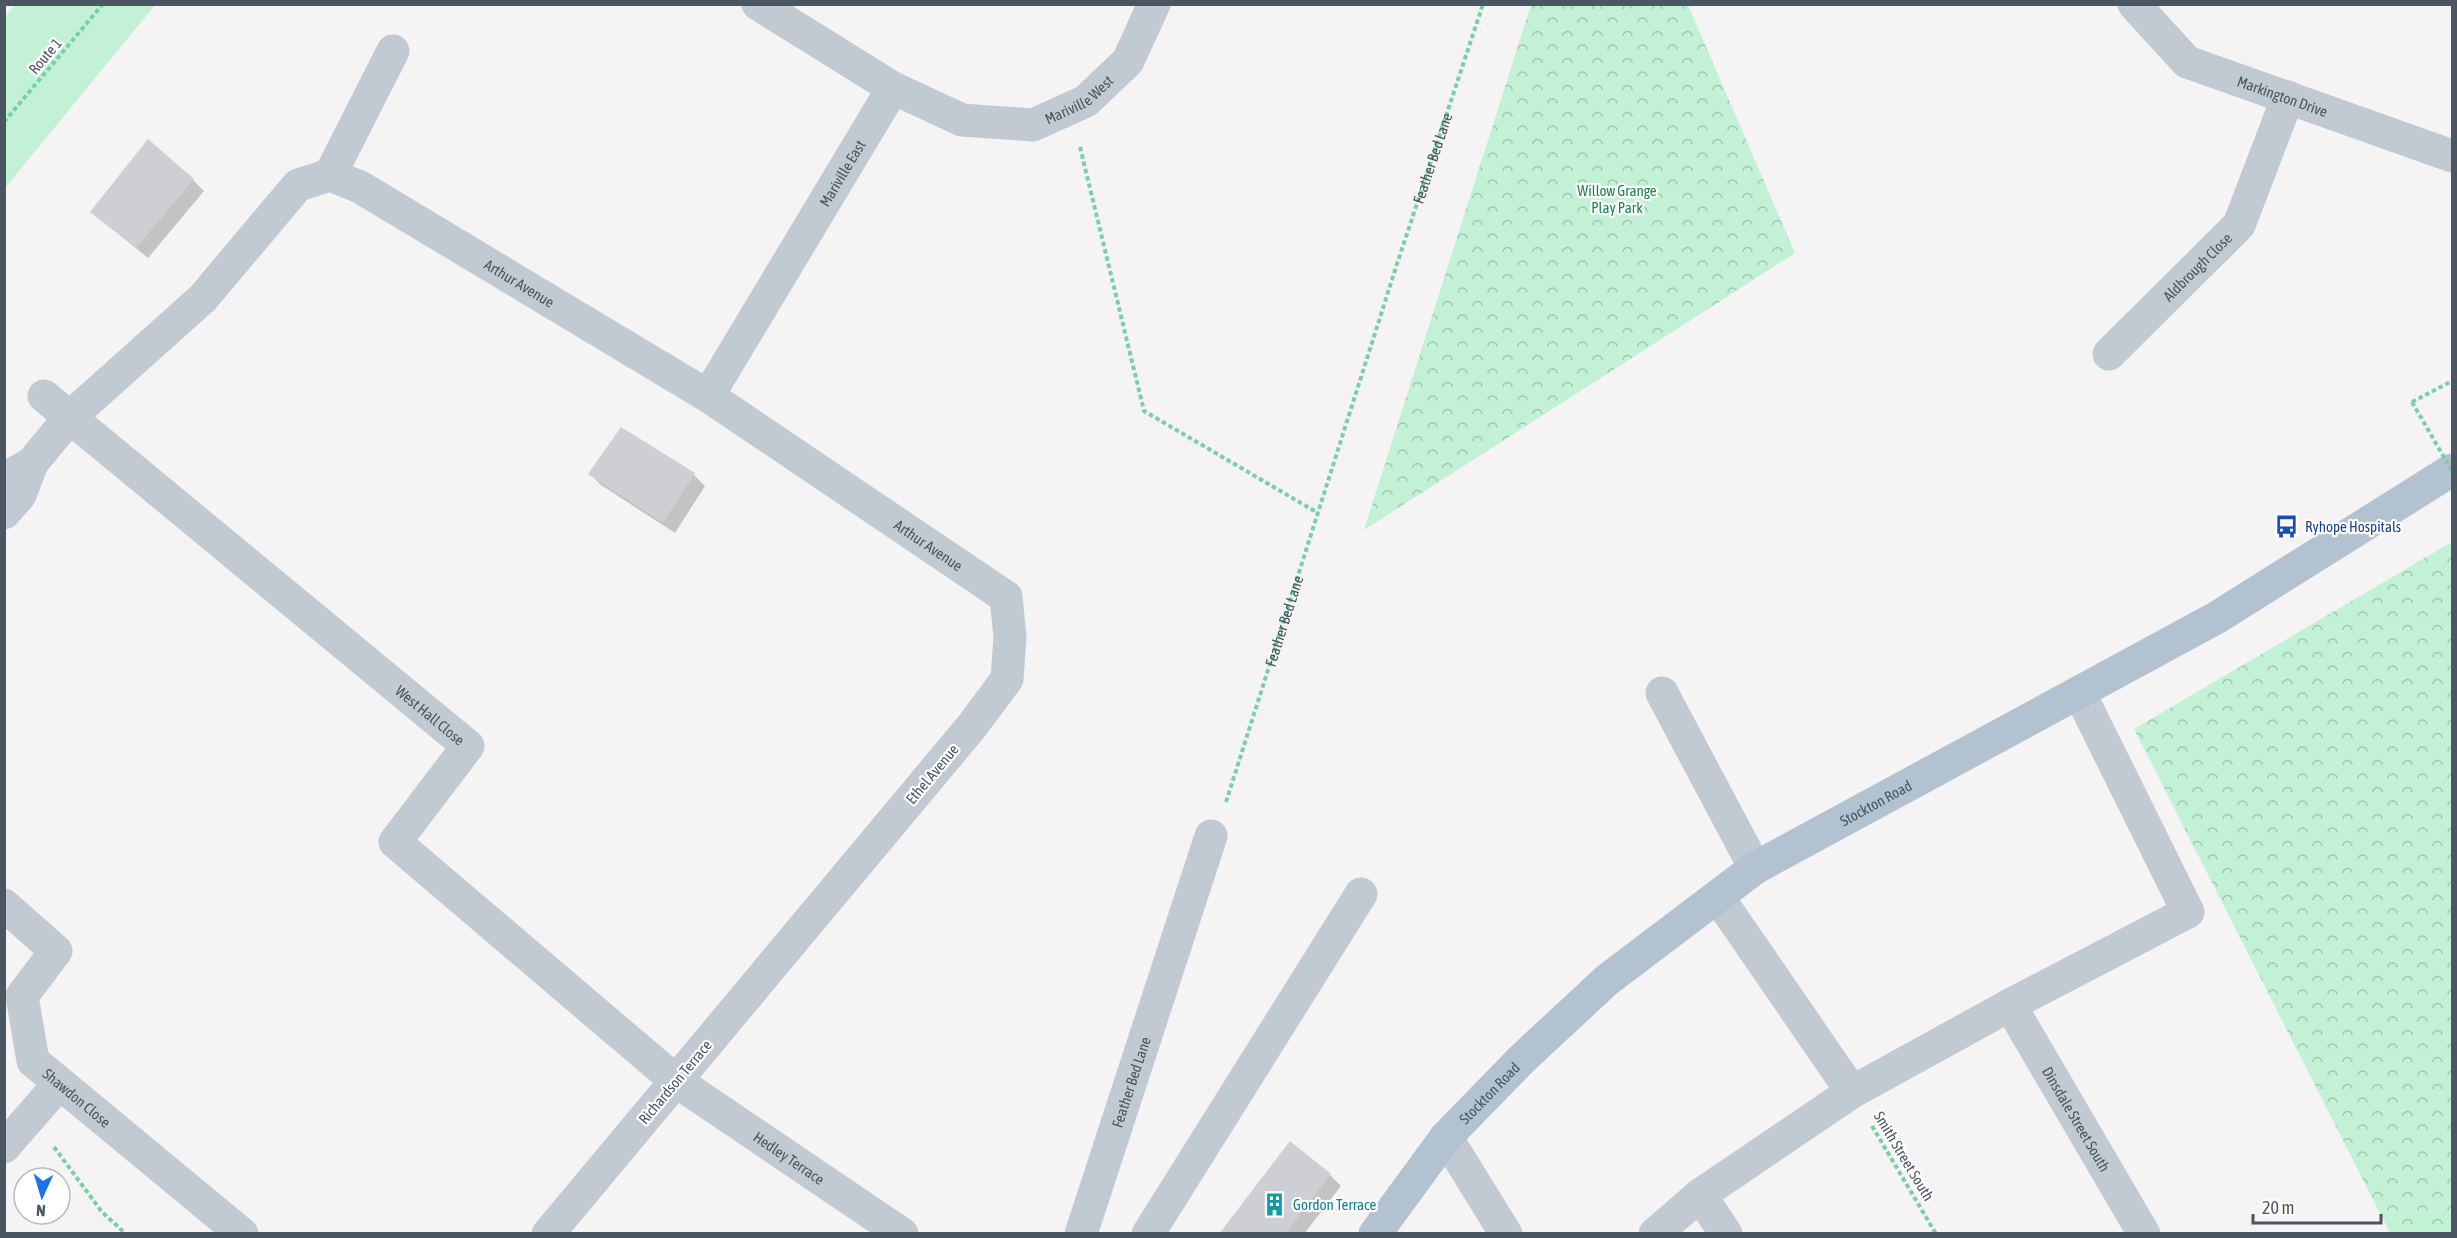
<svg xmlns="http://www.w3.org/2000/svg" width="2457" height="1238" font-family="'Asap Condensed',sans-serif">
<defs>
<pattern id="park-crowns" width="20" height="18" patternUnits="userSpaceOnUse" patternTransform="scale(1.5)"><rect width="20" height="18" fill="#c3f1d5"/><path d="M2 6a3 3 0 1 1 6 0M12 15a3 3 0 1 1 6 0" fill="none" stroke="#a0c6b0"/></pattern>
</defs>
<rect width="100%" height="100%" fill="#f5f3f3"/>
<path fill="#c3f1d5" d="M15 5H155L5 188V17Z"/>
<path fill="url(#park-crowns)" d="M1531 5H1688L1795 253 1364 530Z
M2452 542V1233H2390L2134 729Z"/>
<path fill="#0003" d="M193 180 204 191 148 258 92 212Z
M590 474 694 475 705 486 675 533 601 485Z
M1330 1175 1341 1186 1304 1234H1220Z"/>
<path fill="#cdcfd5" d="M148 139 194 179 136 248 90 212Z
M621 427 695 473 663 523 588 474Z
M1290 1141 1331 1174 1285 1234H1219Z"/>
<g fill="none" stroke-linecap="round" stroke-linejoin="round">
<g stroke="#7ad0a6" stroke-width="4" stroke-dasharray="4.5 3" stroke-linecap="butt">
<path d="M4 122 103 4"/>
<path d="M1080 147 1144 411 1318 513"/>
<path d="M2412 402 2452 381"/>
<path id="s1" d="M1226 802 1397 264 1483 4"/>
<path d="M1872 1126 1936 1234"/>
<path d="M54 1147 102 1212 126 1234"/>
</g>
<g stroke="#c1cad2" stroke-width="33">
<path id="s2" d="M2134 4 2187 62 2452 156"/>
<path id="s3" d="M893 88 962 120 1033 125 1086 101 1128 61 1154 4"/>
<path d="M330 175 393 51"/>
<path id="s4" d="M2109 354 2239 225 2288 97"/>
<path id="s5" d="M44 396 468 746 395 842 676 1081 902 1234"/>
<path id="s6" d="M708 396 893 88 758 4"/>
<path id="s7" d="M4 479 32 463 70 417 203 298 298 185 330 175 360 187 708 396 1006 597 1010 637 1007 679 972 726 548 1234"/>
<path d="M4 513 20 495 32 463"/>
<path d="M1662 693 1755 868"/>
<path d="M1718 897 1852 1092"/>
<path id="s8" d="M4 905 56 951 22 996 33 1061 242 1234"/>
<path id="s9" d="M2010 1005 2144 1234"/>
<path d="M1446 1137 1506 1234"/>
<path d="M4 1147 59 1084"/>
<path d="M1700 1195 1726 1234"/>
<path id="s10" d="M1081 1234 1211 836"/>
<path d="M1148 1234 1361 894"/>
<path d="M1655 1234 1700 1195 1852 1092 2010 1005 2188 912 2079 692"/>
</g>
<path stroke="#b3c2d1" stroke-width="33" id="s11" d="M1375 1234 1446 1137 1522 1059 1607 980 1755 868 2216 618 2452 470"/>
<path stroke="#7ad0a6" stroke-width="4" stroke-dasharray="4.5 3" stroke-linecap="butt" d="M2412 402 2452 471"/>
</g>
<defs>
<symbol id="bus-bare" viewBox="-9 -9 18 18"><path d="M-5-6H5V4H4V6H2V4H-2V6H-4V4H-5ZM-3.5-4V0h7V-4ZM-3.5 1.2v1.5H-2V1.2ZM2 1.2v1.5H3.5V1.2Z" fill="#1a4fb4" stroke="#fff" stroke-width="2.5" paint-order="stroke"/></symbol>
<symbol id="building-bare" viewBox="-9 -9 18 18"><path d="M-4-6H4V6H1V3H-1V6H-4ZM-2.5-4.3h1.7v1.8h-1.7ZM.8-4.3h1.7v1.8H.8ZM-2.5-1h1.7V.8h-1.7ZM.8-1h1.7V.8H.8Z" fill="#0f9aa8" stroke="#fff" stroke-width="2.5" paint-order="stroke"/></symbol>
</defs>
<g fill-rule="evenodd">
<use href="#bus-bare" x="2270" y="510" width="33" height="33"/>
<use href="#building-bare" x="1258" y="1188" width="33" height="33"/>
</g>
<g text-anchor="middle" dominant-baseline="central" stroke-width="4.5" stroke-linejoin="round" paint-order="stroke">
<g font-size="15" fill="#4a5661" stroke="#fff">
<text transform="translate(45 56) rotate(-50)">Route 1</text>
<text stroke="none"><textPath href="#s2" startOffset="180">Markington Drive</textPath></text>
<text stroke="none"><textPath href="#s3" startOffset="200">Mariville West</textPath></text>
<text stroke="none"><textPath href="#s1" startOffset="676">Feather Bed Lane</textPath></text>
<text stroke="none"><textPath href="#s6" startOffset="260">Mariville East</textPath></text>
<text stroke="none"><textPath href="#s4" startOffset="124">Aldbrough Close</textPath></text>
<text stroke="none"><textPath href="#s7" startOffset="670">Arthur Avenue</textPath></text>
<text stroke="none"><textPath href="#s7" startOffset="1156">Arthur Avenue</textPath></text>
<text stroke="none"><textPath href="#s1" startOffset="190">Feather Bed Lane</textPath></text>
<text stroke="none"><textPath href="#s5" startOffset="501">West Hall Close</textPath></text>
<text transform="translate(932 774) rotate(-50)">Ethel Avenue</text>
<text stroke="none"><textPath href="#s11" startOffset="668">Stockton Road</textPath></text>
<text stroke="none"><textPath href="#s10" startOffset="160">Feather Bed Lane</textPath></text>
<text transform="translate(675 1082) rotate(-50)">Richardson Terrace</text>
<text stroke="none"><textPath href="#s11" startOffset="182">Stockton Road</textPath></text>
<text stroke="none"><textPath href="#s8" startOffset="249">Shawdon Close</textPath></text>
<text stroke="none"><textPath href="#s9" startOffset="132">Dinsdale Street South</textPath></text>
<text transform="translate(1904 1156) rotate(59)">Smith Street South</text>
<text stroke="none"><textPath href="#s5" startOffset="1176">Hedley Terrace</textPath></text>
</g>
<g font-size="15" fill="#17864f" stroke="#fff">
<text x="1617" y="190">Willow Grange<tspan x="1617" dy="17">Play Park</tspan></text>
</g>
<g font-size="15" fill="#164399" stroke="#fff" text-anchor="start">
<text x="2305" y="526">Ryhope Hospitals</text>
</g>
<g font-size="15" fill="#0d838f" stroke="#fff" text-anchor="start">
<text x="1293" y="1204">Gordon Terrace</text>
</g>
</g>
<rect width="2457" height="1238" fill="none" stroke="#4a5661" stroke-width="12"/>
<g transform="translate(42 1196) rotate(184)"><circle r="28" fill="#ffffff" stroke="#b7bbc0" stroke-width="1.5"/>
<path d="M0-4.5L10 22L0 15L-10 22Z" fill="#1a73e8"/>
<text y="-9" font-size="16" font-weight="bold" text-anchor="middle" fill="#4a5661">N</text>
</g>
<path d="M2253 1214v9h128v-9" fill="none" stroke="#4a5661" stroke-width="3"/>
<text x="2262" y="1214" font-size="18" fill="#4a5661" stroke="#ffffff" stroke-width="4.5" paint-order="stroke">20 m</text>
</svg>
